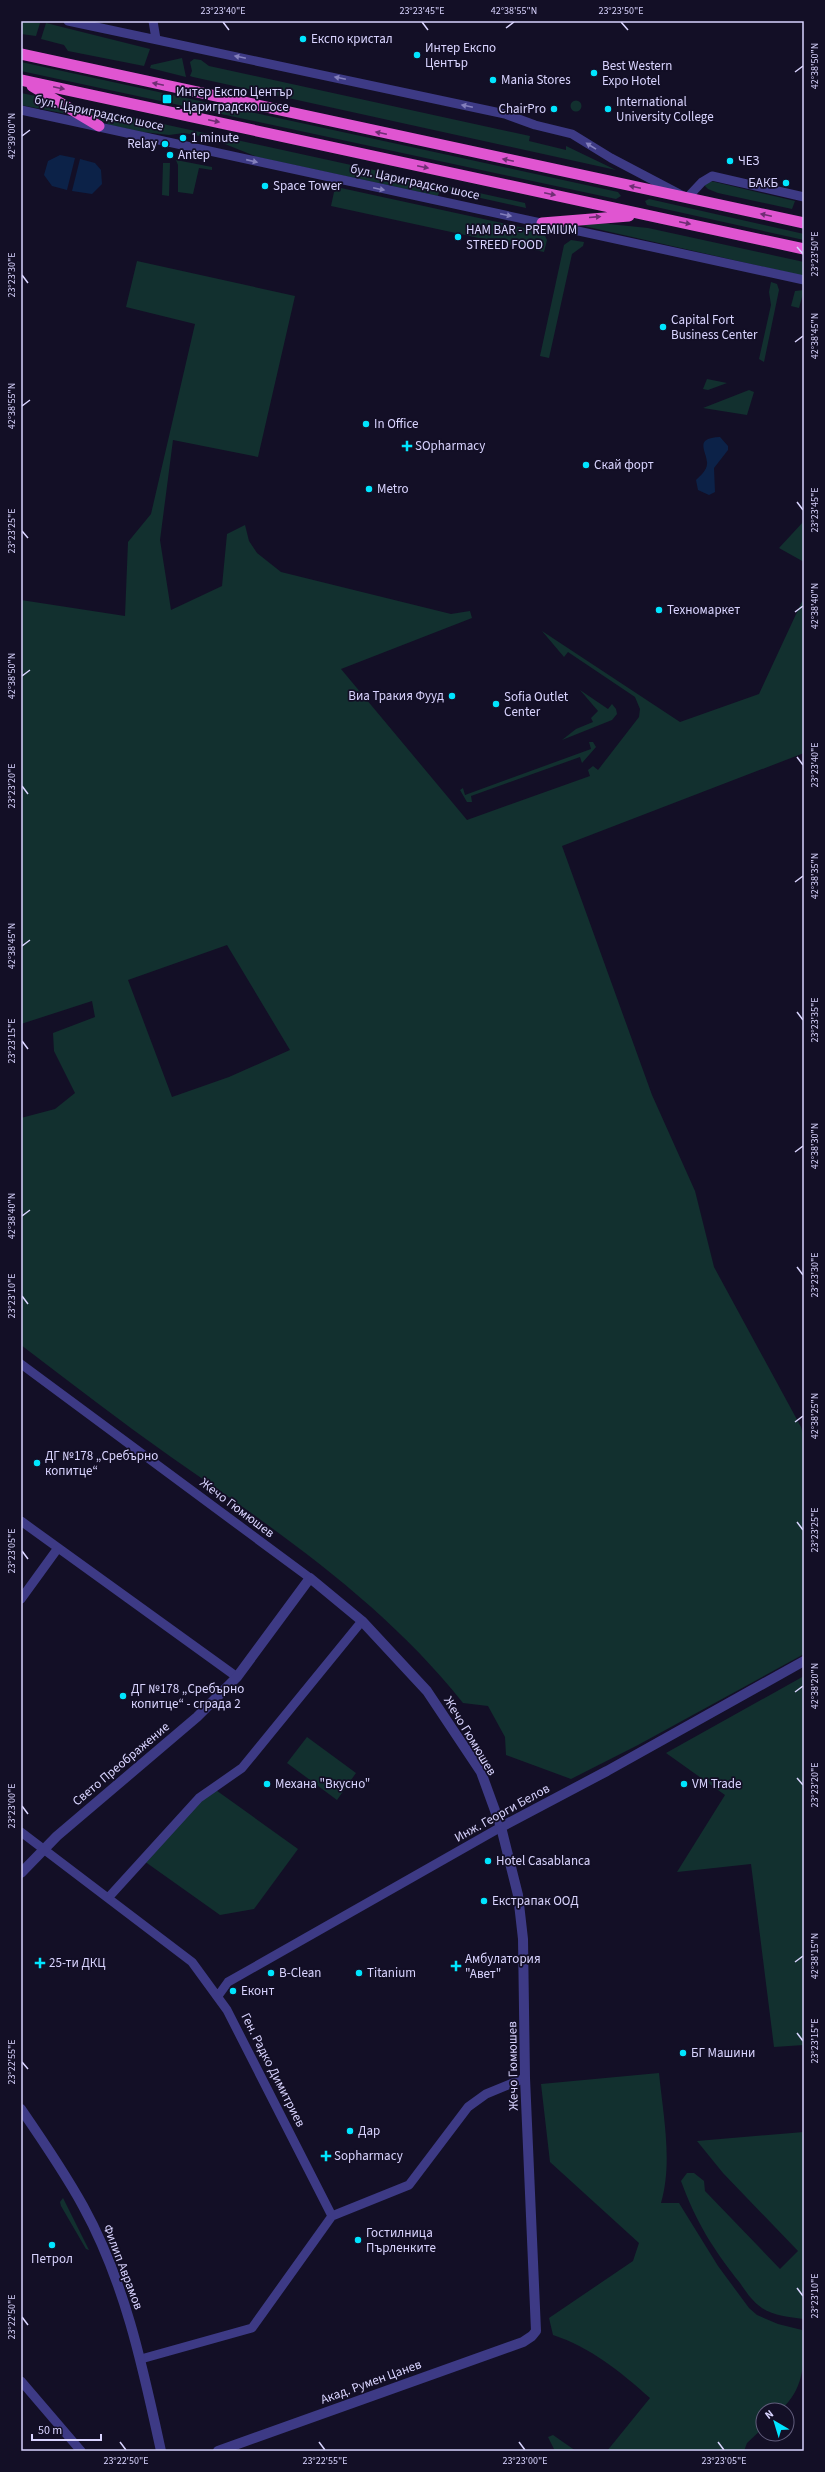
<svg xmlns="http://www.w3.org/2000/svg" width="825" height="2472" font-family="'Source Sans 3',sans-serif">
<rect width="100%" height="100%" fill="#130f26"/>
<path fill="#12302f" fill-rule="evenodd" d="M21 21 40 23 36 36 21 34Z
M46 23 150 49 144 66 68 51 64 45 41 39Z
M182 58 186 77 150 68 151 65Z
M194 59 201 60 209 66 530 136 529 141 566 150V146L616 170 193 77 190 76 192 71 190 62Z
M21 62 618 192 621 196 616 199 21 71Z
M21 93 41 97 72 115 21 105Z
M570.5 106a5.5 5.5 0 1 1 11 0a5.5 5.5 0 1 1-11 0Z
M85 107 525 203 526 208 440 189 438 196 257 157 210 138 184 133 169 135 143 132 110 125 85 112Z
M176 160 212 167V170L199 168 193 194 178 192V165Z
M163 163H170L169 196 162 195Z
M710 181 715 182 795 201 792 209 718 193 708 189 704 185Z
M341 188 543 232 547 240 544 252 331 206 334 192Z
M649 199 804 234V240L647 205 645 201Z
M599 223 648 228 804 262V276L575 224Z
M571 240 584 242 583 246 572 254 549 358 540 356 564 245Z
M137 261 295 296 258 457 173 440 160 540 171 610 222 586 227 534 245 525 249 541 257 553 281 572 451 614 470 611 472 618 341 669 467 820 590 776 588 770 593 766 598 770 639 717 640 709 635 697 568 652 564 657 542 631 680 722 759 694 804 597V753L562 846 652 1095 695 1191 714 1267 801 1427 804 1437V1654L638 1745 571 1779 506 1755 505 1737 488 1706 463 1703C384 1603 275 1529 171 1457 120 1421 71 1383 21 1345V1118L55 1109 75 1093 54 1051 53 1033 95 1017 92 1001 21 1024V600L125 616 128 542 151 514 195 324 126 307ZM227 945 290 1050 229 1077 172 1097 128 980Z
M771 282 777 284 779 290 764 362 759 359 771 305 769 292Z
M804 290 799 308 791 306 795 291Z
M707 379 727 383 708 390 703 389Z
M749 390 754 392 747 415 703 408Z
M804 521V562L779 548Z
M580 690 608 709 612 704 616 709 617 714 612 720 562 740 576 729 593 722 591 718 598 711Z
M589 742H593L596 747 582 763 580 757 471 796 472 802H467L460 790 463 788 465 795 591 749Z
M804 1676V2045L774 2047 751 1864 677 1872 725 1795 666 1753Z
M307 1737 356 1773 337 1800 287 1763Z
M213 1788 298 1849 254 1909 220 1915 144 1861Z
M659 2073C663 2114 673 2162 661 2203H679L718 2266 749 2308 757 2315 778 2324 802 2330 804 2333C804 2364 805 2387 781 2410H763V2428L747 2443 744 2451H607L650 2398C621 2372 590 2347 553 2335L549 2318 633 2261 639 2243 550 2162 541 2084Z
M804 2132V2317L803 2319C790 2317 774 2316 762 2308 753 2302 746 2292 740 2283 713 2249 696 2222 681 2181L687 2173H694L704 2181 705 2191 780 2269 798 2251 723 2173 697 2141Z
M63 2198 89 2250 86 2249 61 2206 60 2202Z
M553 2435 576 2451H555L548 2437Z"/>
<path fill="#0c2248" d="M60 155 75 158 67 190 52 186 44 175 48 161Z
M80 159 95 163 101 170 102 184 92 194 72 191Z
M720 437 728 446V450L714 468 715 492 709 495 698 490 696 480C700 476 708 470 707 462 706 450 694 438 720 437Z"/>
<g fill="none" stroke-linecap="round" stroke-linejoin="round">
<path stroke="#3d3a85" stroke-width="9" d="M68 21 505 114 535 125 572 134 611 158 687 198 702 182 712 176 804 197
M153 21 156 39
M21 110 804 280
M21 1364 310 1578
M21 1521 237 1677
M21 1599 58 1548
M21 1832 192 1962 227 2010 332 2216
M108 1898 199 1798 242 1768 362 1621
M218 1996 228 1982 501 1827
M141 2359 252 2328 332 2216 409 2185 468 2107 486 2094 525 2078
M21 2381 81 2451"/>
<path stroke="#3d3a85" stroke-width="10" d="M501 1827 607 1771 804 1661
M21 1873 57 1836 197 1717 237 1677 310 1578 362 1621 427 1691 481 1772 501 1827 518 1895 523 1939 525 2078 536 2331 532 2336 523 2342 218 2451
M21 2109C43 2141 65 2173 83 2206 125 2282 143 2368 161 2451"/>
<path stroke="#e055d1" stroke-width="11" d="M21 54 804 223
M21 80 804 249
M32 86 99 126
M542 223 629 216"/>
</g>
<defs><path id="oneway-solid" d="M-6-.8H1V-3.2L6.5 0L1 3.2V.8H-6Z"/></defs>
<g fill="#837fbc">
<use href="#oneway-solid" transform="translate(240 57) rotate(-168)"/>
<use href="#oneway-solid" transform="translate(340 78) rotate(-168)"/>
<use href="#oneway-solid" transform="translate(467 106) rotate(-168)"/>
<use href="#oneway-solid" transform="translate(591 146) rotate(-148)"/>
<use href="#oneway-solid" transform="translate(252 161) rotate(13)"/>
<use href="#oneway-solid" transform="translate(379 189) rotate(12)"/>
<use href="#oneway-solid" transform="translate(506 215) rotate(12)"/>
</g>
<g fill="#6f2e73">
<use href="#oneway-solid" transform="translate(158 84) rotate(-168)"/>
<use href="#oneway-solid" transform="translate(59 88) rotate(12)"/>
<use href="#oneway-solid" transform="translate(214 121) rotate(12)"/>
<use href="#oneway-solid" transform="translate(381 133) rotate(-168)"/>
<use href="#oneway-solid" transform="translate(508 160) rotate(-168)"/>
<use href="#oneway-solid" transform="translate(423 167) rotate(12)"/>
<use href="#oneway-solid" transform="translate(635 187) rotate(-168)"/>
<use href="#oneway-solid" transform="translate(550 194) rotate(12)"/>
<use href="#oneway-solid" transform="translate(766 215) rotate(-168)"/>
<use href="#oneway-solid" transform="translate(595 217) rotate(-5)"/>
<use href="#oneway-solid" transform="translate(685 223) rotate(12)"/>
</g>
<path fill="none" stroke="#d9d4ff" stroke-width="1.5" d="M223 22 229 30M422 22 428 30M621 22 628 30M506 28 514 22M795 72 803 66M22 136 30 130M797 247 803 254M22 275 28 283M795 342 803 336M22 406 30 400M797 502 803 510M22 531 28 538M795 612 803 606M22 676 30 670M797 757 803 765M22 786 28 794M795 882 803 876M22 946 30 940M797 1012 803 1020M22 1041 28 1049M795 1152 803 1146M22 1216 30 1210M797 1267 803 1275M22 1296 28 1304M795 1422 803 1416M797 1522 803 1530M22 1551 28 1559M795 1692 803 1686M797 1778 803 1785M22 1806 28 1814M795 1962 803 1956M797 2033 803 2041M22 2062 28 2069M797 2288 803 2296M22 2317 28 2325M120 2442 126 2450M319 2442 325 2450M519 2442 525 2450M718 2442 724 2450"/>
<g fill="#00e5ff" stroke="#130f26" stroke-width="1.5">
<circle cx="303" cy="39" r="4"/>
<circle cx="417" cy="55" r="4"/>
<circle cx="594" cy="73" r="4"/>
<circle cx="493" cy="80" r="4"/>
<rect x="162" y="94" width="10" height="10" rx="2"/>
<circle cx="554" cy="109" r="4"/>
<circle cx="608" cy="109" r="4"/>
<circle cx="183" cy="138" r="4"/>
<circle cx="165" cy="144" r="4"/>
<circle cx="170" cy="155" r="4"/>
<circle cx="730" cy="161" r="4"/>
<circle cx="786" cy="183" r="4"/>
<circle cx="265" cy="186" r="4"/>
<circle cx="458" cy="237" r="4"/>
<circle cx="663" cy="327" r="4"/>
<circle cx="366" cy="424" r="4"/>
<path d="M405 440h4v4h4v4h-4v4h-4v-4h-4v-4h4z"/>
<circle cx="586" cy="465" r="4"/>
<circle cx="369" cy="489" r="4"/>
<circle cx="659" cy="610" r="4"/>
<circle cx="452" cy="696" r="4"/>
<circle cx="496" cy="704" r="4"/>
<circle cx="37" cy="1463" r="4"/>
<circle cx="123" cy="1696" r="4"/>
<circle cx="267" cy="1784" r="4"/>
<circle cx="684" cy="1784" r="4"/>
<circle cx="488" cy="1861" r="4"/>
<circle cx="484" cy="1901" r="4"/>
<path d="M38 1957h4v4h4v4h-4v4h-4v-4h-4v-4h4z"/>
<path d="M454 1960h4v4h4v4h-4v4h-4v-4h-4v-4h4z"/>
<circle cx="271" cy="1973" r="4"/>
<circle cx="359" cy="1973" r="4"/>
<circle cx="233" cy="1991" r="4"/>
<circle cx="683" cy="2053" r="4"/>
<circle cx="350" cy="2131" r="4"/>
<path d="M324 2150h4v4h4v4h-4v4h-4v-4h-4v-4h4z"/>
<circle cx="358" cy="2240" r="4"/>
<circle cx="52" cy="2245" r="4"/>
</g>
<g text-anchor="middle" dominant-baseline="central" stroke-width="3.5" stroke-linejoin="round" paint-order="stroke">
<g font-size="13" fill="#d9d4ff" stroke="#130f26" text-anchor="start">
<text x="311" y="39">Експо кристал</text>
<text x="425" y="48">Интер Експо<tspan x="425" dy="15">Център</tspan></text>
<text x="602" y="66">Best Western<tspan x="602" dy="15">Expo Hotel</tspan></text>
<text x="501" y="80">Mania Stores</text>
<text x="176" y="92">Интер Експо Център<tspan x="176" dy="15">- Цариградско шосе</tspan></text>
<text x="616" y="102">International<tspan x="616" dy="15">University College</tspan></text>
<text x="546" y="109" text-anchor="end">ChairPro</text>
<text x="191" y="138">1 minute</text>
<text x="157" y="144" text-anchor="end">Relay</text>
<text x="178" y="155">Antep</text>
<text x="738" y="161">ЧЕЗ</text>
<text x="778" y="183" text-anchor="end">БАКБ</text>
<text x="273" y="186">Space Tower</text>
<text x="466" y="230">HAM BAR - PREMIUM<tspan x="466" dy="15">STREED FOOD</tspan></text>
<text x="671" y="320">Capital Fort<tspan x="671" dy="15">Business Center</tspan></text>
<text x="374" y="424">In Office</text>
<text x="415" y="446">SOpharmacy</text>
<text x="594" y="465">Скай форт</text>
<text x="377" y="489">Metro</text>
<text x="667" y="610">Техномаркет</text>
<text x="444" y="696" text-anchor="end">Виа Тракия Фууд</text>
<text x="504" y="697">Sofia Outlet<tspan x="504" dy="15">Center</tspan></text>
<text x="45" y="1456">ДГ №178 „Сребърно<tspan x="45" dy="15">копитце“</tspan></text>
<text x="131" y="1689">ДГ №178 „Сребърно<tspan x="131" dy="15">копитце“ - сграда 2</tspan></text>
<text x="275" y="1784">Механа "Вкусно"</text>
<text x="692" y="1784">VM Trade</text>
<text x="496" y="1861">Hotel Casablanca</text>
<text x="492" y="1901">Екстрапак ООД</text>
<text x="465" y="1959">Амбулатория<tspan x="465" dy="15">"Авет"</tspan></text>
<text x="49" y="1963">25-ти ДКЦ</text>
<text x="279" y="1973">B-Clean</text>
<text x="367" y="1973">Titanium</text>
<text x="241" y="1991">Еконт</text>
<text x="691" y="2053">БГ Машини</text>
<text x="358" y="2131">Дар</text>
<text x="334" y="2156">Sopharmacy</text>
<text x="366" y="2233">Гостилница<tspan x="366" dy="15">Пърленките</tspan></text>
<text x="52" y="2259" text-anchor="middle">Петрол</text>
</g>
<g font-size="13" fill="#d9d4ff" stroke="#130f26">
<text transform="translate(99 113) rotate(12)">бул. Цариградско шосе</text>
<text transform="translate(415 182) rotate(12)">бул. Цариградско шосе</text>
<text transform="translate(237 1508) rotate(37)">Жечо Гюмюшев</text>
<text transform="translate(470 1736) rotate(59)">Жечо Гюмюшев</text>
<text transform="translate(121 1764) rotate(-40)">Свето Преображение</text>
<text transform="translate(502 1813) rotate(-29)">Инж. Георги Белов</text>
<text transform="translate(513 2066) rotate(-91)">Жечо Гюмюшев</text>
<text transform="translate(273 2070) rotate(63)">Ген. Радко Димитриев</text>
<text transform="translate(123 2267) rotate(69)">Филип Аврамов</text>
<text transform="translate(371 2382) rotate(-20)">Акад. Румен Цанев</text>
</g>
</g>
<rect width="825" height="2472" fill="none" stroke="#130f26" stroke-width="44"/>
<g transform="translate(775 2422) rotate(322)"><circle r="19" fill="#130f26" stroke="#625e7d"/>
<path d="M0-3L7 15L0 10L-7 15Z" fill="#00e5ff"/>
<text y="-6" font-size="11" font-weight="bold" text-anchor="middle" fill="#d9d4ff">N</text>
</g>
<path d="M32 2434v6h69v-6" fill="none" stroke="#d9d4ff" stroke-width="2"/>
<text x="38" y="2434" font-size="12" fill="#d9d4ff" stroke="#130f26" stroke-width="3" paint-order="stroke">50 m</text>
<rect x="22" y="22" width="781" height="2428" fill="none" stroke="#d9d4ff" stroke-width="1.5"/>
<g font-size="10" text-anchor="middle" fill="#d9d4ff">
<text x="223" y="14">23°23'40"E</text>
<text x="422" y="14">23°23'45"E</text>
<text x="514" y="14">42°38'55"N</text>
<text x="621" y="14">23°23'50"E</text>
<text transform="translate(814 66) rotate(-90)" y="4">42°38'50"N</text>
<text transform="translate(11 136) rotate(-90)" y="4">42°39'00"N</text>
<text transform="translate(814 254) rotate(-90)" y="4">23°23'50"E</text>
<text transform="translate(11 275) rotate(-90)" y="4">23°23'30"E</text>
<text transform="translate(814 336) rotate(-90)" y="4">42°38'45"N</text>
<text transform="translate(11 406) rotate(-90)" y="4">42°38'55"N</text>
<text transform="translate(814 510) rotate(-90)" y="4">23°23'45"E</text>
<text transform="translate(11 531) rotate(-90)" y="4">23°23'25"E</text>
<text transform="translate(814 606) rotate(-90)" y="4">42°38'40"N</text>
<text transform="translate(11 676) rotate(-90)" y="4">42°38'50"N</text>
<text transform="translate(814 765) rotate(-90)" y="4">23°23'40"E</text>
<text transform="translate(11 786) rotate(-90)" y="4">23°23'20"E</text>
<text transform="translate(814 876) rotate(-90)" y="4">42°38'35"N</text>
<text transform="translate(11 946) rotate(-90)" y="4">42°38'45"N</text>
<text transform="translate(814 1020) rotate(-90)" y="4">23°23'35"E</text>
<text transform="translate(11 1041) rotate(-90)" y="4">23°23'15"E</text>
<text transform="translate(814 1146) rotate(-90)" y="4">42°38'30"N</text>
<text transform="translate(11 1216) rotate(-90)" y="4">42°38'40"N</text>
<text transform="translate(814 1275) rotate(-90)" y="4">23°23'30"E</text>
<text transform="translate(11 1296) rotate(-90)" y="4">23°23'10"E</text>
<text transform="translate(814 1416) rotate(-90)" y="4">42°38'25"N</text>
<text transform="translate(814 1530) rotate(-90)" y="4">23°23'25"E</text>
<text transform="translate(11 1551) rotate(-90)" y="4">23°23'05"E</text>
<text transform="translate(814 1686) rotate(-90)" y="4">42°38'20"N</text>
<text transform="translate(814 1785) rotate(-90)" y="4">23°23'20"E</text>
<text transform="translate(11 1806) rotate(-90)" y="4">23°23'00"E</text>
<text transform="translate(814 1956) rotate(-90)" y="4">42°38'15"N</text>
<text transform="translate(814 2041) rotate(-90)" y="4">23°23'15"E</text>
<text transform="translate(11 2062) rotate(-90)" y="4">23°22'55"E</text>
<text transform="translate(814 2296) rotate(-90)" y="4">23°23'10"E</text>
<text transform="translate(11 2317) rotate(-90)" y="4">23°22'50"E</text>
<text x="126" y="2464">23°22'50"E</text>
<text x="325" y="2464">23°22'55"E</text>
<text x="525" y="2464">23°23'00"E</text>
<text x="724" y="2464">23°23'05"E</text>
</g>
</svg>
